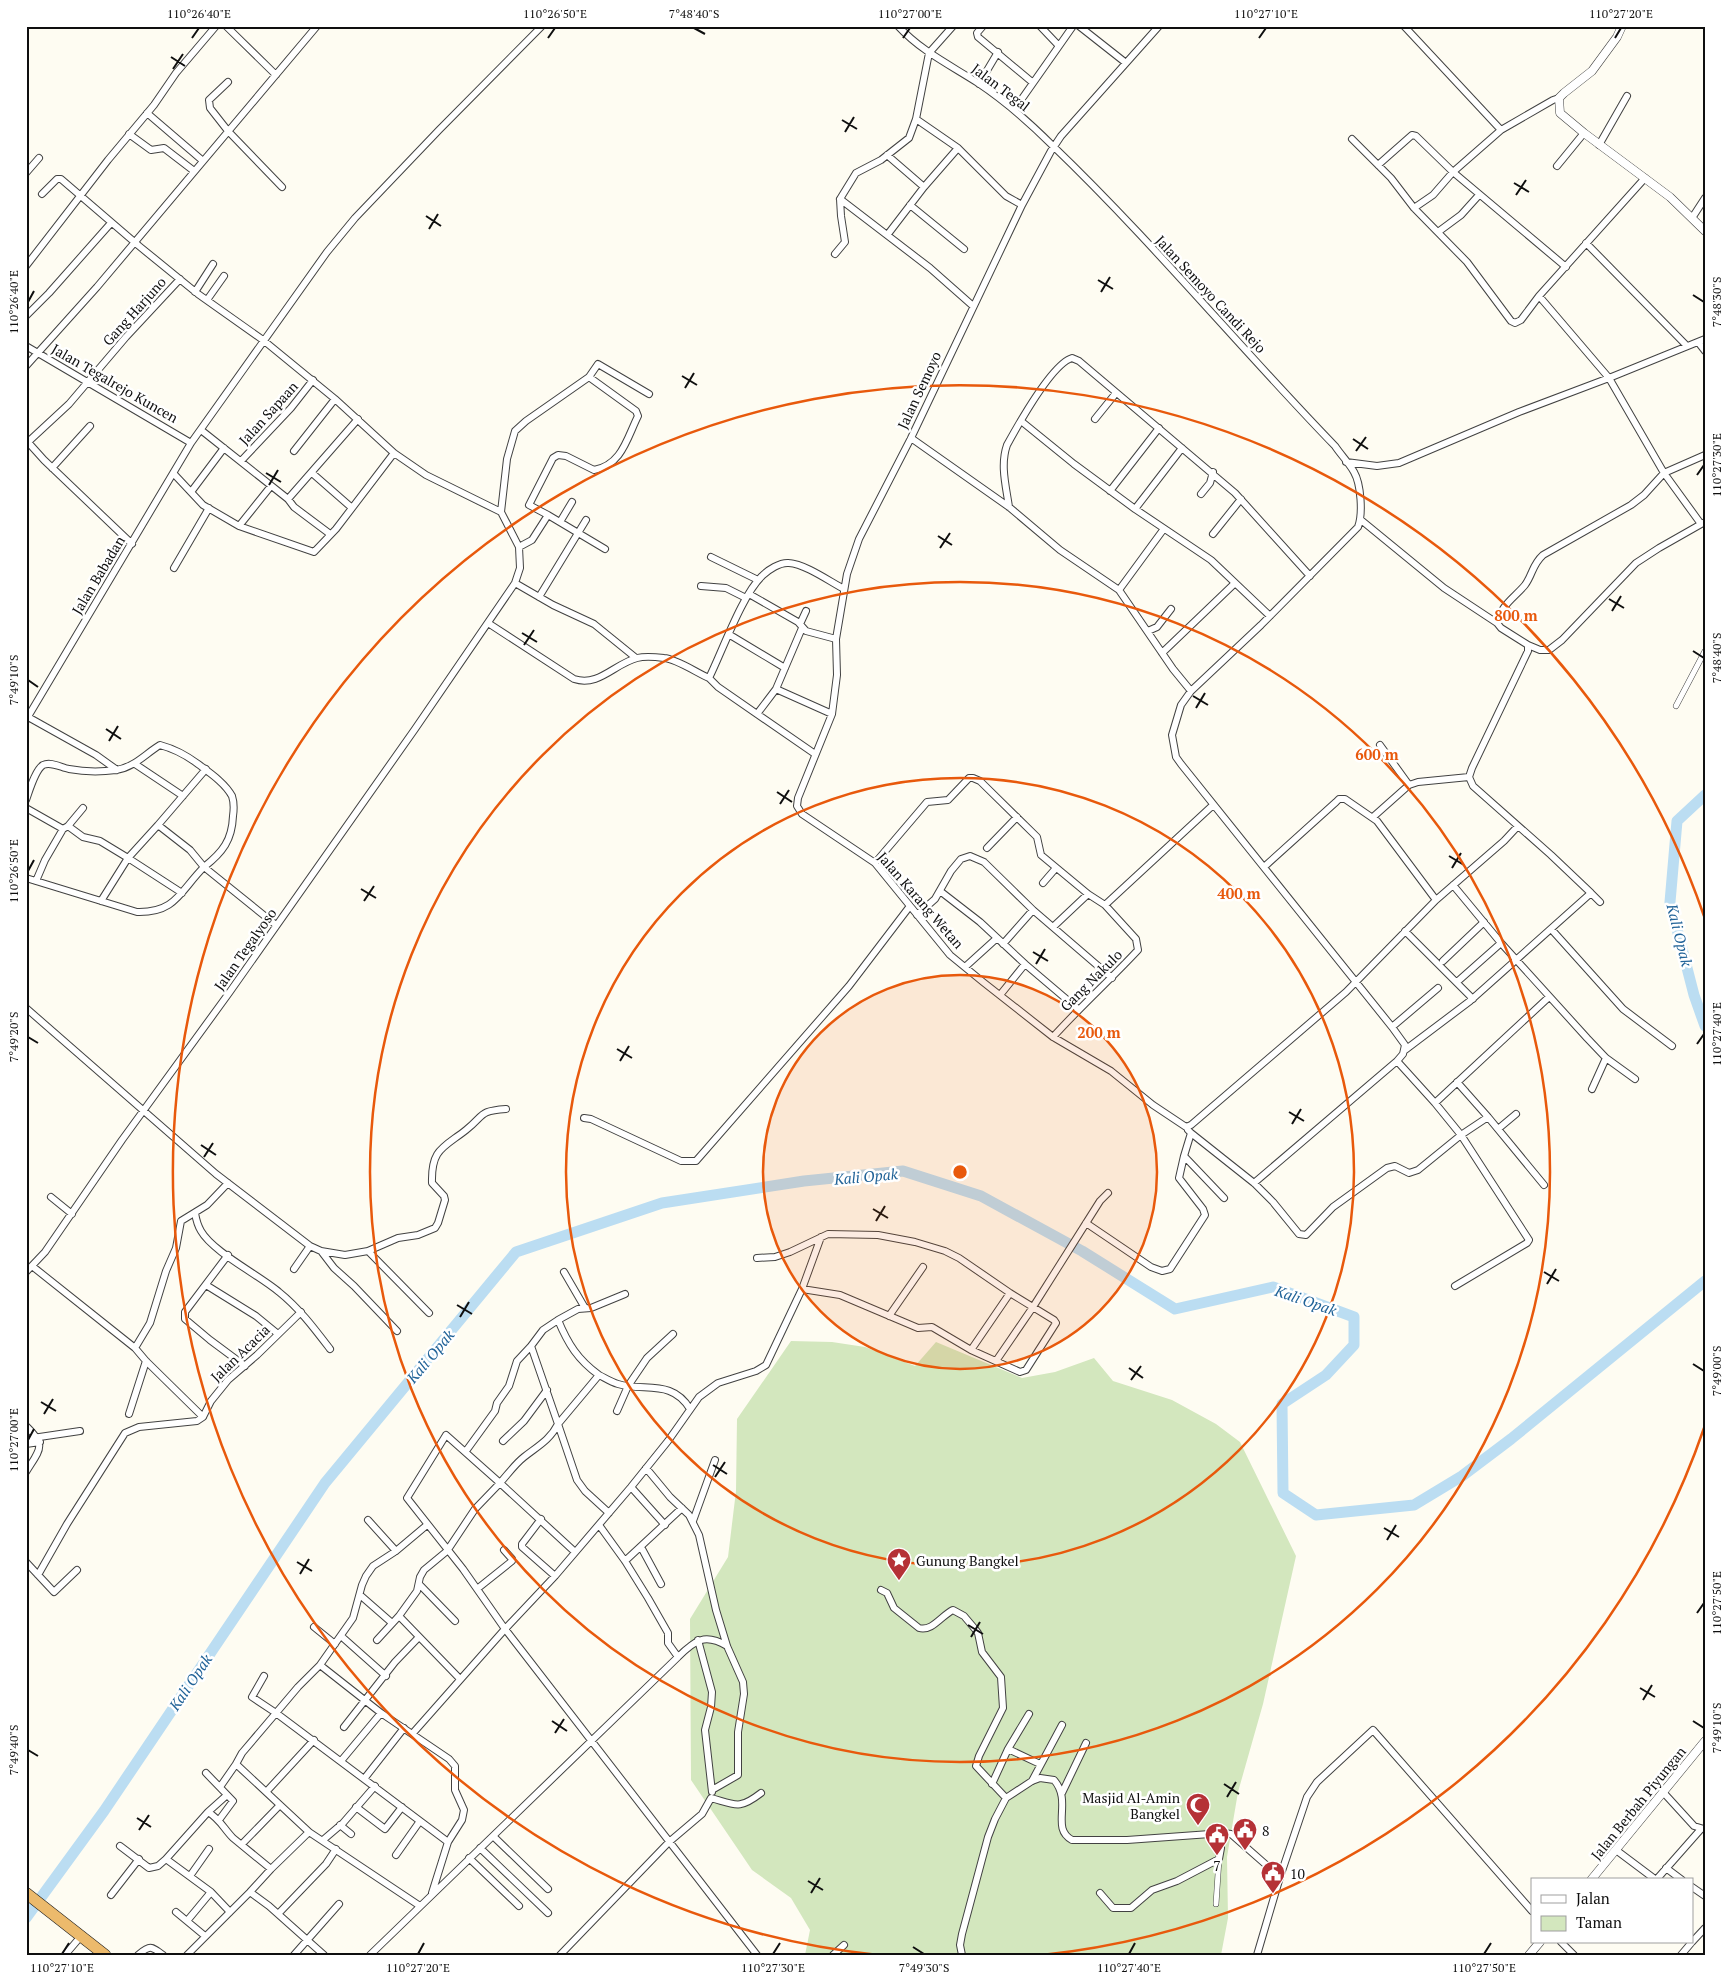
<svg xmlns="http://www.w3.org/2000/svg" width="1731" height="1981" font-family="'PT Serif',serif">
<rect width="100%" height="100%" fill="#fefcf2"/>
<path fill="#d3e7be" d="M791 1341 832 1342 865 1347 915 1366 936 1342 1022 1378 1055 1372 1094 1358 1113 1381 1172 1400 1216 1424 1240 1442 1296 1556 1263 1704 1238 1792 1227 1857 1228 1918 1221 1955H805L810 1930 791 1898 752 1870 691 1780 690 1619 728 1557 736 1491 737 1419Z"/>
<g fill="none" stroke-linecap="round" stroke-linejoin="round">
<path stroke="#bbddf2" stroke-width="11" d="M1705 795 1677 821 1670 902 1694 995 1705 1026
M26 1918 104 1811 325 1483 516 1252 662 1203 804 1181 903 1171 981 1196 1082 1251 1175 1309 1273 1287 1354 1317V1345L1326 1375 1282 1404 1283 1493 1316 1515 1414 1505 1462 1476 1511 1439 1705 1281"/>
<defs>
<path id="pedestrian" d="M1676 706 1705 651
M1216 1904 1219 1859"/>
<path id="minor" d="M226 26 276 75
M898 26C921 51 950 65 978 83 1005 101 1030 123 1053 146 1152 241 1240 348 1335 446 1341 455 1349 463 1354 472 1361 484 1363 514 1358 527L1261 625 1191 691 1181 705 1172 735 1176 757 1181 764 1392 1027 1405 1045 1403 1054 1397 1061 1254 1183
M983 26 977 33 978 37 1032 82
M1079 26 1126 63
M1159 26 1061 136 1051 151 1022 205 911 438 859 539 847 574 836 639 837 675 832 714 798 798 797 806 802 814 875 863 950 955 983 982 1053 1037 1111 1071 1153 1105 1186 1127 1191 1125 1346 992 1436 900 1504 841 1518 826
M1404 26 1501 130
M1059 46 1073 26
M228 82 209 100 210 108 228 131 282 187
M979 84 998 52
M1014 110 1059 46 1040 26
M147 113 203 161
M916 119 958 148 1006 196 1022 205
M129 134 151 150 164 148 194 171
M1352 139 1391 178 1414 208 1467 262 1511 321 1515 323 1521 320 1539 296 1645 178
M1599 145 1627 96
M887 155 924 187
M1378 165 1412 135 1416 136 1453 172 1566 267
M1557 166 1584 133
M26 173 39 158
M840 199 930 268 973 306
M910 205 964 249
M1414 208 1433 195 1453 172 1501 130 1553 100 1559 98
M1692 218 1705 198
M1438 232 1461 215 1479 195
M888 234 924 187 958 148
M1586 243 1687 346
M835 254 845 242 841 216 840 199 856 173 881 160 909 138 916 119 929 53 953 26
M26 266 108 160 154 105 176 73 216 26
M195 292 213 264
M1539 296 1609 378 1664 473 1701 524
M207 300 224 276
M26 316 49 293 111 223
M1698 342 1705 351
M26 346 191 443
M26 366 97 287 317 26
M1095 419 1116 393
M1021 421 1074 464 1135 509 1211 560 1270 616
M201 430 288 499 294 507 330 534
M911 438 1009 507 1060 550 1119 590 1173 669 1191 691
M26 440 44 460 132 544
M28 442 69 404 126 337 180 279
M294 451 335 399
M241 461 291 408 313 380
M1346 462 1377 466 1399 463 1519 412 1609 378 1705 339
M52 468 90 426
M312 473 352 508
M174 474 203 505 239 526 271 486
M1110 491 1159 428
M191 492 224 448
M1201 494 1210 483 1213 472
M288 499 358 419
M1009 507C1006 486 1000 465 1007 445 1018 425 1052 364 1072 358L1079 361 1235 493 1310 576
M1135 509 1182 448
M501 512 507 459 515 431 526 421 589 377 598 364 649 394
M548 515 605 549
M1361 520 1444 588 1497 623
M560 522 572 502
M239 526 314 552 336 529 394 453
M1213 534 1241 499
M519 547 532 540 548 515 529 505 553 458 558 455 566 456 594 470C622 465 627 438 638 416L636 411 589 377
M711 557 758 580
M174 568 209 508
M515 583 553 605 594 624 636 658
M701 586 726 588 746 598
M1119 590 1163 530
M749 594 798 622 806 631 836 639
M539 597 586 520
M488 623 574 679C599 687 614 664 637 658 645 656 656 657 664 658 677 659 697 673 709 678
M800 624 806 611
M802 628 776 689 832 714
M1148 631 1157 627 1171 609
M730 635 785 668
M1528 645 1540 650H1549L1562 640 1636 563 1659 548 1703 523
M1162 653 1234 584
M757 714 776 689
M28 717 96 755 117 770
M26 720 191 443 327 252 355 218 439 130 542 26
M1380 745 1409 785
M815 754 718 687 709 678C722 652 742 595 762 576 768 570 780 562 789 563 805 564 829 581 844 589
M135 764 183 796
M26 800C29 792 35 770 43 765 51 761 62 768 69 769 85 772 101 772 116 770 135 767 145 754 160 745 175 749 186 755 198 764 210 773 225 783 232 796 234 802 234 809 233 816 232 840 223 852 204 867L190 850 158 825 128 858 182 893
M26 808 63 829
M1373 817 1409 785 1418 782 1469 777
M158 825 206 769
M68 826 83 837 100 841 128 858 101 901
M987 848 1017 817
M875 863 927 802 948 800 969 778H973L980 781 1037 837 1041 855 1088 894 1105 905 1136 939 1138 950C1110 980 1080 1007 1053 1037
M1264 867 1336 802 1339 799H1345L1377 821 1436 900
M26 878 137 912C176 913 180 891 204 867L276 925
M36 881 45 860 63 829 68 826 83 808
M1043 883 1056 868
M1453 885 1501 943 1587 1038 1606 1058 1635 1079
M940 891 980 922 1025 964 1078 1009
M1591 893 1600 902
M1105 905 1212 806
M917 915 935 899 951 871 961 859 970 856 984 862 1033 910 1112 978
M1053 927 1088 894
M1552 930 1623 1009 1672 1046
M1405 931 1473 999
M1003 944 1033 910
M1443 961 1484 922
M965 967 997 938
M1457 982 1501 943
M1000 995 1025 964
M26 1008 216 1174 310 1246 321 1251 345 1255 368 1251 398 1238 418 1235 435 1228 438 1223 445 1200 444 1196 432 1183C431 1149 443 1148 466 1130 485 1115 478 1111 506 1109
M1392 1027 1438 988
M1405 1050 1470 1001 1591 893 1551 855 1473 786 1469 777 1472 768 1528 651V645L1501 628 1497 623C1501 605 1514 598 1525 585 1533 574 1532 565 1543 555L1631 505 1644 495 1664 473 1705 455
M1397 1061 1435 1103
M1457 1082 1488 1117 1544 1185
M1592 1089 1606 1058
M584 1118 591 1119 681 1161H696L849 986 910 906
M1498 1129 1516 1114
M1188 1130 1191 1133 1184 1156 1224 1198
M1191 1133 1254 1183 1273 1202 1299 1234 1306 1235 1333 1207 1387 1168 1395 1166 1409 1173 1418 1170 1461 1135 1488 1117
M51 1197 72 1214
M195 1213C196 1219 198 1226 201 1231 213 1252 259 1275 279 1292 299 1308 314 1328 330 1349
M1086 1223 1151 1267 1162 1271 1170 1269 1205 1215 1203 1209 1179 1178 1184 1156
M321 1251 334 1268 354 1286 397 1331
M368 1251 429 1313
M228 1255 185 1312V1319L210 1340 245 1366
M32 1266 135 1348
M294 1269 310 1246
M26 1272 45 1252 122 1140 229 993 415 729 515 583 520 568 519 547 501 512 426 475 394 453 335 399 263 340 198 294 139 246 61 179H57L42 194
M564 1272 585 1308
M206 1285 256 1316 278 1334
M1455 1286 1527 1243 1529 1240 1461 1135 1435 1103 1549 997
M802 1289 821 1237
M625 1294 591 1308 578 1309 558 1320 543 1330 531 1346 558 1424C550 1440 538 1446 524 1457 515 1464 508 1474 500 1483L446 1435 407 1498 463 1569 505 1629 555 1576 631 1487 668 1441 699 1397 718 1383 756 1371 766 1365 802 1289 840 1295 918 1328 932 1327 971 1350 1020 1372 1026 1370 1056 1323 1054 1320 1010 1293 959 1258 945 1251 915 1242 878 1235 828 1234 790 1252 775 1257 757 1258
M889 1316 923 1267
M558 1320C568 1344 578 1360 599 1375
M971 1350 1010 1293
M996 1361 1033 1307 1100 1201 1108 1193
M617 1411 628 1386 647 1358 673 1334
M129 1414 146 1361
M203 1417 146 1361 135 1348 150 1323 166 1271 176 1248 181 1221 207 1205 228 1183
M26 1426C47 1446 40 1449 26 1472
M26 1439 80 1431
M503 1441 524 1421 547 1390
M26 1444 40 1442
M466 1451 495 1411 497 1403 509 1386 517 1361 531 1346
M646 1468 670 1497 689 1515 699 1535 716 1610 727 1646 743 1682 744 1694 738 1732V1775L712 1790
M631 1487 665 1525
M609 1513 585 1491 577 1480 558 1424 599 1375C605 1378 611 1382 618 1384 645 1392 672 1379 690 1409
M541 1519 522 1544V1547L555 1576
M368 1520 396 1551
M693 1521 715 1460
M599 1525 625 1561 648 1598 668 1633V1643L678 1657C695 1640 705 1633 727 1646
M641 1547 661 1584
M625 1561 682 1508
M26 1562 54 1592 77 1570
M38 1575 67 1524 125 1433 139 1427 197 1421 203 1417 211 1401 228 1380 257 1355 301 1312
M419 1584 455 1621
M477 1589 512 1561V1559L504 1550
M881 1590 887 1593 894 1608 919 1628C932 1632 942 1615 953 1610L964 1616 975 1629 978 1633 982 1652 1001 1677 1003 1708 979 1756 976 1766 1006 1798
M360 1595 392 1623
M399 1616 460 1679
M314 1627 335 1644
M341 1636 386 1676
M377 1640 399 1616 417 1591 420 1577 424 1570 447 1551 475 1509 500 1483 575 1552
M698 1640 712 1692 711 1707 705 1730 712 1792
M320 1665 353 1618 362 1585 366 1576 373 1566 396 1551 427 1525
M264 1676 252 1697 276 1713 298 1687 320 1665 381 1713 449 1759 455 1766V1790L464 1810 462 1820 448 1842
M344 1727 395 1662 419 1637
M413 1733 505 1629 757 1955
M1008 1749 1040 1764
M341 1761 381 1713
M236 1764 242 1753 276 1713 448 1842 432 1893
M206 1773 233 1801 219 1820
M364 1779 404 1728
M1032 1781 1062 1725
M992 1784 1008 1749 1029 1714
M220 1787 236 1764 309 1832 271 1869
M267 1791 314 1740
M1663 1792 1694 1826 1704 1829
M1062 1793 1086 1743
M356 1807 385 1829 402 1807
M208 1812 227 1795
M340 1825 351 1834
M309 1832 420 1906
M493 1836 548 1889
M323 1840 343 1823 375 1786
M242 1844 280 1805
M120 1846 149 1868 158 1866 166 1859
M480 1848 548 1913
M1616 1850 1656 1880 1701 1829
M396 1855 420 1821
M469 1858 519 1906
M1666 1868 1682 1880
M190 1876 209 1849
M1692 1887 1705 1896
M1100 1893 1113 1908H1131L1152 1890 1177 1881 1219 1859 1221 1848
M111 1895 139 1859
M176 1912 205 1936
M230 1912 211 1892 166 1859 208 1812C220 1819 224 1829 233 1838L271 1869 250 1892
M278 1914 326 1864 336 1849
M187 1921 211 1892
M1561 1942 1574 1955
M1692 1942 1705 1928
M65 1955 82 1935
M138 1955C150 1945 151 1946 163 1955
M187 1955 250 1892 269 1906 324 1955
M294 1955 339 1904
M370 1955 678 1657
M560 1955 669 1842 702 1814 711 1798C736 1805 739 1810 761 1793
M833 1955 844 1945
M962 1955 960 1945 962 1934 988 1837 995 1819 1006 1798 1032 1781 1040 1778 1054 1780C1073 1802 1050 1828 1072 1840H1127L1224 1833 1231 1834 1280 1877
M1257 1955 1280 1877 1307 1797 1317 1782 1373 1730 1532 1911
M1681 1955 1692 1942"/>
<path id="tertiary" d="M1622 26 1617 37 1592 71 1564 93 1559 98 1560 113 1584 133 1670 197 1705 231
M1591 1880 1705 1741
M1529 1955 1540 1942"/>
<path id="trunk" d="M26 1893 105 1955"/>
</defs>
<use href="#pedestrian" stroke="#424242" stroke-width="6"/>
<use href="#minor" stroke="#424242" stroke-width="8"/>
<use href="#tertiary" stroke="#424242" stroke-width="9"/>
<use href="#trunk" stroke="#202020" stroke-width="12"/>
<use href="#pedestrian" stroke="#fff" stroke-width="5"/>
<use href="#minor" stroke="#fff" stroke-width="6"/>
<use href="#tertiary" stroke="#fff" stroke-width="8"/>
<use href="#trunk" stroke="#ecba6c" stroke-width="11"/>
</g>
<path fill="none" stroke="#0f0f0f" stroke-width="2" d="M694 28 705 34M192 38 199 28M548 38 555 28M903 38 910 28M1259 38 1266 28M1615 38 1621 28M171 57 185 66M173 69 183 54M842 120 857 129M845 132 854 117M1514 183 1529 192M1516 195 1526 180M426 216 441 226M429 229 438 214M1098 280 1113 289M1101 292 1110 277M1693 295 1704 302M28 302 34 291M682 376 697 385M685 388 694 373M1353 439 1368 449M1356 451 1366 437M266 473 281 482M1697 475 1704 465M269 485 278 470M938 536 952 545M940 548 950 533M1609 599 1624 608M1612 611 1621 596M522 633 537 642M524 645 534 630M1693 651 1704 658M28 680 38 687M1193 696 1208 705M1196 708 1205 693M106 729 121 739M109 741 118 726M777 792 792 802M780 804 789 790M1449 856 1464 865M1452 868 1461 853M28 871 34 860M361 889 376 898M364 901 374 886M1033 952 1048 961M1036 964 1045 949M28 1037 38 1043M1697 1044 1704 1034M617 1049 632 1058M620 1061 629 1046M1289 1112 1304 1121M1292 1124 1301 1109M201 1145 216 1155M204 1157 213 1143M873 1209 888 1218M876 1221 885 1206M1544 1272 1559 1281M1547 1284 1556 1269M457 1305 472 1314M460 1317 469 1302M1693 1364 1704 1371M1129 1368 1143 1378M1131 1380 1141 1366M41 1402 56 1411M44 1414 53 1399M28 1440 34 1429M713 1465 727 1474M715 1477 725 1462M1384 1528 1399 1537M1387 1540 1396 1525M297 1562 312 1571M300 1574 309 1559M1697 1613 1704 1603M968 1625 983 1634M971 1637 980 1622M1640 1688 1655 1697M1643 1700 1652 1685M552 1721 567 1731M1693 1721 1704 1728M555 1733 564 1719M28 1750 38 1756M1224 1784 1239 1794M1227 1797 1236 1782M137 1818 151 1827M139 1830 149 1815M808 1881 823 1890M811 1893 820 1878M913 1947 924 1954M62 1954 69 1943M418 1954 424 1943M773 1954 780 1943M1129 1954 1135 1943M1484 1954 1491 1943"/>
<circle cx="960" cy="1172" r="197" fill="#e8590c" fill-opacity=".12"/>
<g fill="none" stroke="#e8590c" stroke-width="2.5">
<circle cx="960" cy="1172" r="197"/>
<circle cx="960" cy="1172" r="394"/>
<circle cx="960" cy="1172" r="590"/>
<path d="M1704 1428A787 787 0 0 1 1042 1955M878 1955A787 787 0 1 1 1704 916"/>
</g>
<defs>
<symbol id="sight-pin" viewBox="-11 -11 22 30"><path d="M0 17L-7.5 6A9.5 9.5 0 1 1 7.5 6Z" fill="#b53136" stroke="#fff"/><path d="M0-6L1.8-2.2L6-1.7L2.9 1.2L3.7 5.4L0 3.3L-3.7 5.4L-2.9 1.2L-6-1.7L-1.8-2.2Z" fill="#fff"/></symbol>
<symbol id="mosque-pin" viewBox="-11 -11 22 30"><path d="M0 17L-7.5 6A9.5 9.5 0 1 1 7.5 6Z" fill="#b53136" stroke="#fff"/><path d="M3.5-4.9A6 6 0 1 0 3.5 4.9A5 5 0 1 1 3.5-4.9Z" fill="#fff"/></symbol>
<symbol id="civic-pin" viewBox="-11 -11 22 30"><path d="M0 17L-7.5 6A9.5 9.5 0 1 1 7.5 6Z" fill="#b53136" stroke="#fff"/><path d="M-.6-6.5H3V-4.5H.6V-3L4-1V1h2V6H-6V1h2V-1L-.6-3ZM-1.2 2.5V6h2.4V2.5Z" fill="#fff"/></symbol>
</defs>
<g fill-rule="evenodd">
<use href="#sight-pin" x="885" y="1546" width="28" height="38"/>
<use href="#mosque-pin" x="1184" y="1791" width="28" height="38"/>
<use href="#civic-pin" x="1231" y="1816" width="28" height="38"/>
<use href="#civic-pin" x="1203" y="1821" width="28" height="38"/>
<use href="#civic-pin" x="1259" y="1859" width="28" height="38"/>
</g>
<g text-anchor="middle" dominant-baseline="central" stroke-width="5" stroke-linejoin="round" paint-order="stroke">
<g font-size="14" fill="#0f0f0f" stroke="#fff">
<text transform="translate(1001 87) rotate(37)">Jalan Tegal</text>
<text transform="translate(1211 294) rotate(47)">Jalan Semoyo Candi Rejo</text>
<text transform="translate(134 311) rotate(-48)">Gang Harjuno</text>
<text transform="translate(115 383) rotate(30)">Jalan Tegalrejo Kuncen</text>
<text transform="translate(919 390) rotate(-65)">Jalan Semoyo</text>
<text transform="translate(268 413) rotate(-48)">Jalan Sapaan</text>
<text transform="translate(98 575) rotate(-59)">Jalan Babadan</text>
<text transform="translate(921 900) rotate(49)">Jalan Karang Wetan</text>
<text transform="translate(245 949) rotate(-55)">Jalan Tegalyoso</text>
<text transform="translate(1091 980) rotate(-45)">Gang Nakulo</text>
<text transform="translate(240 1353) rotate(-44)">Jalan Acacia</text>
<text transform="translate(1638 1803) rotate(-51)">Jalan Berbah Piyungan</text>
</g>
<g font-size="14" fill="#0f0f0f" stroke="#fff" text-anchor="start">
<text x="916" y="1560">Gunung Bangkel</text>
<text x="1180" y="1797" text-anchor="end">Masjid Al-Amin<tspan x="1180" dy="16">Bangkel</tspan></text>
<text x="1262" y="1830">8</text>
<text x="1217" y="1865" text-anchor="middle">7</text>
<text x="1290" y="1873">10</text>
</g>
<g font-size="15" font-style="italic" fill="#216398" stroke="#fff">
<text transform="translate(1680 935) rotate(76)">Kali Opak</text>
<text transform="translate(866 1176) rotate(-5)">Kali Opak</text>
<text transform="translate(1306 1300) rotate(19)">Kali Opak</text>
<text transform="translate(430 1356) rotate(-50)">Kali Opak</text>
<text transform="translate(190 1682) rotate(-56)">Kali Opak</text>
</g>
</g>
<circle cx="960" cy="1172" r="8" fill="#e8590c" stroke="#fff" stroke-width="2.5"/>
<g font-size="15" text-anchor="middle" font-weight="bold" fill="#e8590c" stroke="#fff" stroke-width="5" stroke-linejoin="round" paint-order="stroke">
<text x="1516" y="621">800 m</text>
<text x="1377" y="760">600 m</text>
<text x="1239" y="899">400 m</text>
<text x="1099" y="1038">200 m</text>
</g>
<rect width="1731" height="1981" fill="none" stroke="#ffffff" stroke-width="55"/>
<rect x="1531" y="1878" width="162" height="65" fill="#ffffff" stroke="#9f9f9f"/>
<rect x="1541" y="1895" width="25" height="8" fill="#ffffff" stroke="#9f9f9f"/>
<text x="1576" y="1904" font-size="15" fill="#0f0f0f">Jalan</text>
<rect x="1541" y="1916" width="25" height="15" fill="#d3e7be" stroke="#9f9f9f"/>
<text x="1576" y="1928" font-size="15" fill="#0f0f0f">Taman</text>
<rect x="28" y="28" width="1676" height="1926" fill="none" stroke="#0f0f0f" stroke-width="2"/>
<g font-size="12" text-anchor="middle" fill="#0f0f0f">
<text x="199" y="18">110°26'40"E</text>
<text x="555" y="18">110°26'50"E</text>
<text x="694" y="18">7°48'40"S</text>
<text x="910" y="18">110°27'00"E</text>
<text x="1266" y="18">110°27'10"E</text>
<text x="1621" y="18">110°27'20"E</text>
<text transform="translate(1717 302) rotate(-90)" y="4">7°48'30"S</text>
<text transform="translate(14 302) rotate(-90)" y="4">110°26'40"E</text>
<text transform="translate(1717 465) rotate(-90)" y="4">110°27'30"E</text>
<text transform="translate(1717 658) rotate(-90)" y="4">7°48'40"S</text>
<text transform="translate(14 680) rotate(-90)" y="4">7°49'10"S</text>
<text transform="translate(14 871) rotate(-90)" y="4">110°26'50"E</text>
<text transform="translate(1717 1034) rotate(-90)" y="4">110°27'40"E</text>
<text transform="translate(14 1037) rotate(-90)" y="4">7°49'20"S</text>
<text transform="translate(1717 1371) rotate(-90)" y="4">7°49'00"S</text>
<text transform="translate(14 1440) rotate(-90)" y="4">110°27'00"E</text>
<text transform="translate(1717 1603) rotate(-90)" y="4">110°27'50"E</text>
<text transform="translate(1717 1728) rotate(-90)" y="4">7°49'10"S</text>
<text transform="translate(14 1750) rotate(-90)" y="4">7°49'40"S</text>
<text x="62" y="1972">110°27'10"E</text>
<text x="418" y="1972">110°27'20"E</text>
<text x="773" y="1972">110°27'30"E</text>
<text x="924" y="1972">7°49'30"S</text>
<text x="1129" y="1972">110°27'40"E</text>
<text x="1484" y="1972">110°27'50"E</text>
</g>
</svg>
